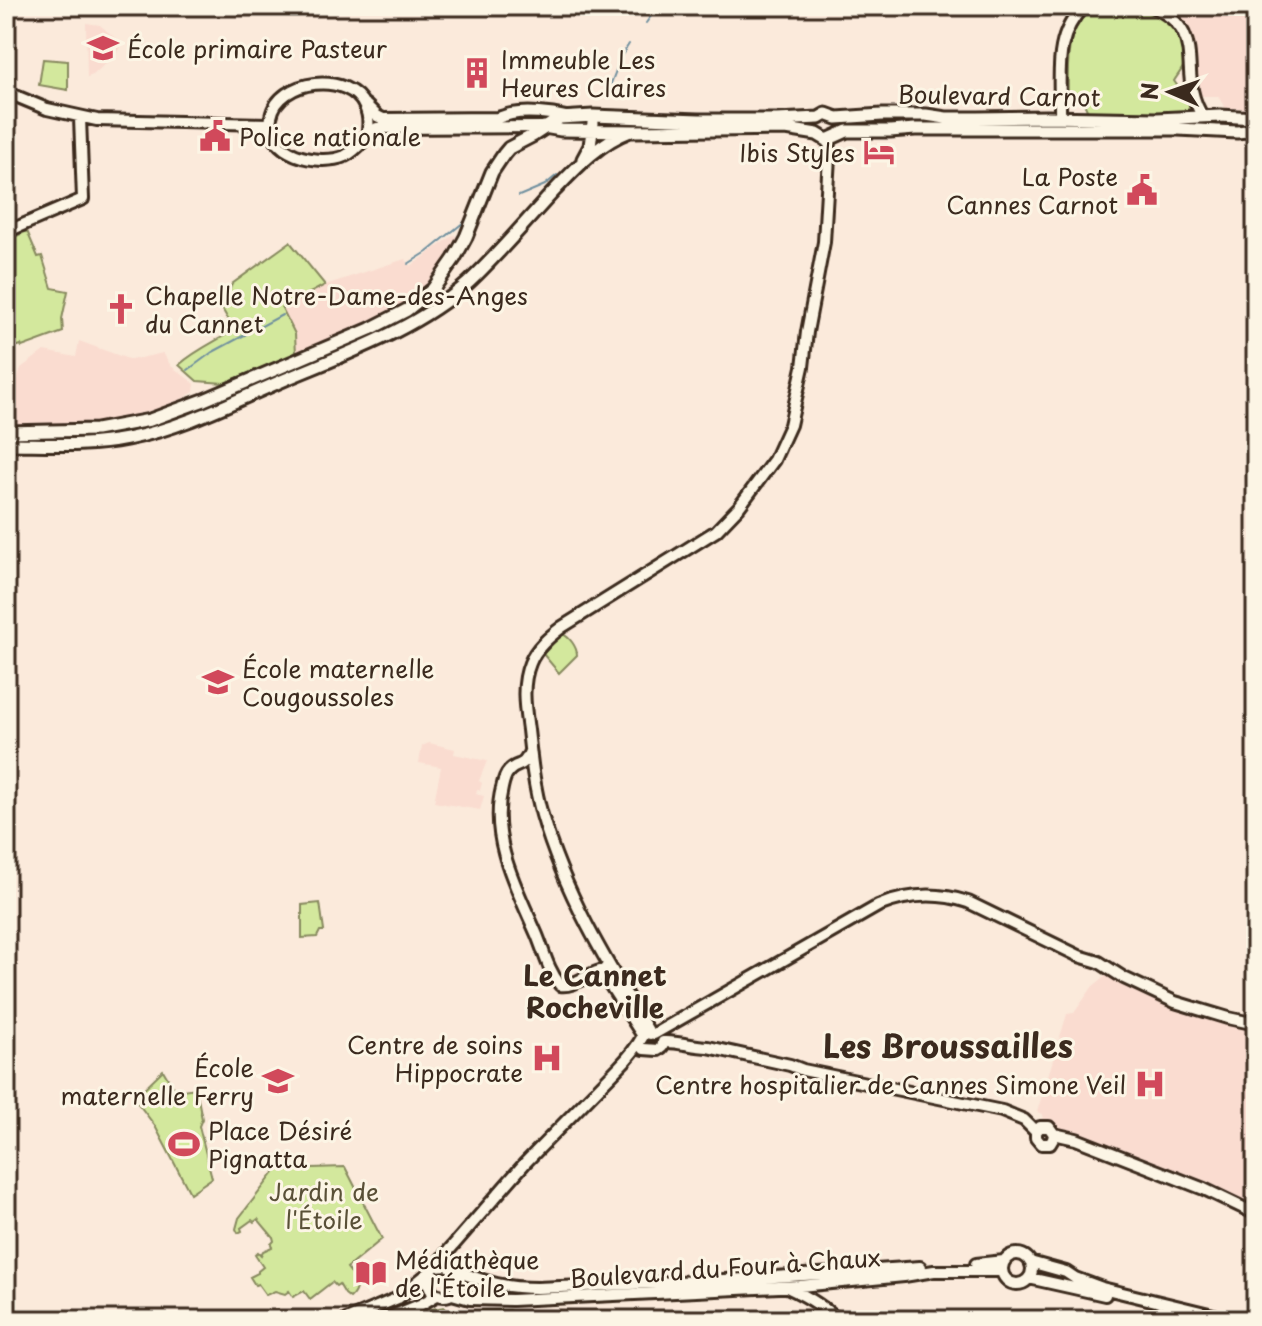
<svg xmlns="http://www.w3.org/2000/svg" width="1262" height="1326" font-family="'Playpen Sans',sans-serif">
<rect width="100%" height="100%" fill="#fbeadb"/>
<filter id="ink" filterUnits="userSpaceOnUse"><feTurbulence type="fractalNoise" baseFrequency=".0125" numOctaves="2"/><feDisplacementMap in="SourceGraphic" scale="16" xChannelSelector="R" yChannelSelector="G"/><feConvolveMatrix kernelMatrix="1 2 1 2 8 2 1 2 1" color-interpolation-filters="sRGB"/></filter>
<g filter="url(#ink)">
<path fill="#fadcd0" d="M1164 6H1256V108H1225L1218 96H1198L1195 90V56L1191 37 1182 20Z
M86 23 100 25 122 44 115 55 93 75 87 77Z
M454 235 458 237 445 261 424 287 411 300 391 312 366 325 296 354 295 334 282 308 325 285 405 259 411 266Z
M79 341 131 360 163 353 171 366 195 384 194 392 170 406 98 425 6 427V414L21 368 44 351 76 357Z
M429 743 455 749 454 754 487 761 479 781 482 783 480 790 477 789 476 794 484 796 480 810 434 802 441 767 419 763 422 746Z
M1107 975 1192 1015 1256 1031V1206L1042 1120 1043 1114 1037 1112 1067 1014 1074 1013 1093 986Z"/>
<path fill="#d3e89d" stroke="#87895e" stroke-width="2" d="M1095 6C1108 6 1122 4 1134 6 1159 9 1191 35 1184 64 1183 69 1177 76 1174 81L1191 105 1186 112H1088L1082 99H1068C1068 64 1063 29 1095 6Z
M43 59 68 61V90L39 85Z
M27 231 38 257 42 256 52 288 68 291 62 319 63 332 22 347 21 345 9 349 11 355 6 356V241Z
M290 242 325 285 282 308 295 334 296 354 224 383 197 381 179 365C196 350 215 342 234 330L220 305V302L228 294 232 284Z
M562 634C569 636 577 647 577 655L559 673 543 654Z
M320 903 324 931H320L317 937 302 938V905Z
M163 1070 175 1091 196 1088 202 1119 199 1126 212 1178 190 1193 155 1126 134 1098Z
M345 1167 382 1239 347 1268C355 1278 361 1288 350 1298L345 1294 339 1284 336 1286 332 1282 310 1299 304 1291 293 1297 289 1291 285 1294 275 1291 266 1295 258 1284 255 1285 250 1277 258 1273V1271L263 1267 255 1255 258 1252 261 1255 263 1251 272 1247 271 1244 274 1241 273 1237 258 1219 254 1222 252 1220 241 1228 242 1231 238 1233 236 1229 239 1218 277 1169Z
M444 1307 455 1320H399L426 1310Z
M509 1310 516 1314 518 1320H467L471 1311Z"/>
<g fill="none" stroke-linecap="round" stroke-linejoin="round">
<path stroke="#70909f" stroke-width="2" d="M646 23 658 6
M610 86 622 55 629 44
M519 196 545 185 557 175
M408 264 427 252 464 222
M188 370 211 353 282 315"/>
<defs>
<path id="secondary" d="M1151 6C1212 33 1174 73 1203 117
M6 92 47 109 97 120 270 124
M366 105 377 116 383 119 497 118C502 117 506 115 511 114 527 111 550 113 566 117
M1060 117C1061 76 1052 38 1084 6
M367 137C369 127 370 117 365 107 350 71 278 78 271 117 264 155 319 167 345 156 360 149 365 136 377 128L544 127
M6 232 83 199 80 118
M530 751C523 770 518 761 509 771 505 775 503 783 502 788 489 839 517 889 537 935 544 952 548 970 560 985 574 988 589 972 604 970L608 965
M592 974 602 976 607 980 643 1036
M650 1034C607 963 565 895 542 815 534 787 531 758 528 730 525 708 521 685 530 663 536 648 549 637 562 627L716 531 739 507 774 460 790 425 803 367 807 332 824 242 830 140
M654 1034 878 906C907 894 938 892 968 902L1079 956 1099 962 1124 978 1175 1002 1228 1018 1256 1024
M663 1042C678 1041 693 1047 708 1047L790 1065 803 1070 1002 1111 1024 1120 1036 1132V1138L1041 1144H1050L1053 1139 1054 1134
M644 1049 658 1050 662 1047 663 1042
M1036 1132 1040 1127H1049L1054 1134 1076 1139 1204 1189 1256 1214
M1002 1269a15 15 0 1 1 30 0a15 15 0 1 1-30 0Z
M1030 1262 1066 1272 1075 1278 1102 1288 1234 1320
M976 1264 1004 1261
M457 1271C488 1283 505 1288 537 1288L747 1279 920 1267
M430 1272 428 1283 432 1292C449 1303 464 1289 457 1271L447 1265 436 1266
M1029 1278 1105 1295
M789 1288C806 1296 824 1306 837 1320
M452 1294 470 1299 512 1300 800 1286 904 1276 934 1271H1001
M346 1320 398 1298 430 1272 525 1163 619 1067C627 1059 638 1045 643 1036
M383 1320 420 1305 437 1295"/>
<path id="primary" d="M544 127 561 130 634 131 786 129 817 134 827 140 847 131H890L915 129H1178L1237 132 1256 130
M583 159 590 146 593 123
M6 432 96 430 150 420 204 400 370 329 407 310 433 289 454 259 466 237 492 172 504 154 509 148 534 135 560 118 593 116 699 120H777L819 118 826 114 837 118 882 115H926L946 118H978L1047 117 1157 119 1220 116 1256 118
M6 444C46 444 88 447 127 439 182 428 235 401 286 379 348 353 417 329 468 283 499 254 526 221 555 190 577 167 600 142 630 131"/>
</defs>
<use href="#secondary" stroke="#3b2a1e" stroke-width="16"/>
<use href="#primary" stroke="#3b2a1e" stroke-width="17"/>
<use href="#secondary" stroke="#fcf5e5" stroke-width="10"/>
<use href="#primary" stroke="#fcf5e5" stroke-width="11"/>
</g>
</g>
<defs>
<symbol id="school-bare" viewBox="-9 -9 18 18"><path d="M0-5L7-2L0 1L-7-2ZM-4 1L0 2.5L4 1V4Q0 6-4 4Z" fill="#d1495b" stroke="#fcf5e5" stroke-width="2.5" paint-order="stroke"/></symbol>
<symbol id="building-bare" viewBox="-9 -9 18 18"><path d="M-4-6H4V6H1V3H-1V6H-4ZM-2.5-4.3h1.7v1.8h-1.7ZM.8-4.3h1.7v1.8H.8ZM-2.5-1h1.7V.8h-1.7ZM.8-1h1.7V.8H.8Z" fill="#d1495b" stroke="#fcf5e5" stroke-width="2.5" paint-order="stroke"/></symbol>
<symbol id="civic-bare" viewBox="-9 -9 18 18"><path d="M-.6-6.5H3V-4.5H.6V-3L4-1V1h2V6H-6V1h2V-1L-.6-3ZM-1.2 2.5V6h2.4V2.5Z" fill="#d1495b" stroke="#fcf5e5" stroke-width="2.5" paint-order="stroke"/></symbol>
<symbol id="hotel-bare" viewBox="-9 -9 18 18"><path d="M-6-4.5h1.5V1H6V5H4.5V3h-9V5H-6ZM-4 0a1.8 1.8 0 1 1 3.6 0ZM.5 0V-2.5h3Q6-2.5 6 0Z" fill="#d1495b" stroke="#fcf5e5" stroke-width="2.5" paint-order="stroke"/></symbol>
<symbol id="church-bare" viewBox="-9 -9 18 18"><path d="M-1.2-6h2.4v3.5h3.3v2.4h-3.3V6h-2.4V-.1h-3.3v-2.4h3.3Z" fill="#d1495b" stroke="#fcf5e5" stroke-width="2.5" paint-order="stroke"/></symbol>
<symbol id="hospital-bare" viewBox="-9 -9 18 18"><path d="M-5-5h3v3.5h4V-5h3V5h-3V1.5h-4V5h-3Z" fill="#d1495b" stroke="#fcf5e5" stroke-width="2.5" paint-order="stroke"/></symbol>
<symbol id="stadium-bare" viewBox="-9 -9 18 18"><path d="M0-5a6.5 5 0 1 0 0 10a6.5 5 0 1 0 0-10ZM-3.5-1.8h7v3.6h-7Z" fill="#d1495b" stroke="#fcf5e5" stroke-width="2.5" paint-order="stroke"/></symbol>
<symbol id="library-bare" viewBox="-9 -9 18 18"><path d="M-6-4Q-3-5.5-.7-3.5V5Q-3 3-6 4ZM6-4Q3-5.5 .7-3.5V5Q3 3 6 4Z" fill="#d1495b" stroke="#fcf5e5" stroke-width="2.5" paint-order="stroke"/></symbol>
</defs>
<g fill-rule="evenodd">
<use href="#school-bare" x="81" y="26" width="44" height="44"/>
<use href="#building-bare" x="455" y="51" width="44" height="44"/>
<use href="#civic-bare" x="193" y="114" width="44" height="44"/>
<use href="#hotel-bare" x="857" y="130" width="44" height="44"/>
<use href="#civic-bare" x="1120" y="168" width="44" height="44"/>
<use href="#church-bare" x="99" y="287" width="44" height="44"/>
<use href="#school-bare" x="196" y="660" width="44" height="44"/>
<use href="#hospital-bare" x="525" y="1036" width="44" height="44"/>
<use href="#school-bare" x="256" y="1059" width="44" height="44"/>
<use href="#hospital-bare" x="1128" y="1062" width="44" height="44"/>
<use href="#stadium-bare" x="162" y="1122" width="44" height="44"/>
<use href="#library-bare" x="349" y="1251" width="44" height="44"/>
</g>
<g text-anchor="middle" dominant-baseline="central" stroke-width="6" stroke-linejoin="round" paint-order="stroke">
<g font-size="24" fill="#3b2a1e" stroke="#fcf5e5" text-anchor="start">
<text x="127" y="48">École primaire Pasteur</text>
<text x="501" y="59">Immeuble Les<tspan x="501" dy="28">Heures Claires</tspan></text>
<text x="239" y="136">Police nationale</text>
<text x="855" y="152" text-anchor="end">Ibis Styles</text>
<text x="1118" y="176" text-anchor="end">La Poste<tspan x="1118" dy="28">Cannes Carnot</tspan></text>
<text x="145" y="295">Chapelle Notre-Dame-des-Anges<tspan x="145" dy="28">du Cannet</tspan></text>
<text x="242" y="668">École maternelle<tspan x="242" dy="28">Cougoussoles</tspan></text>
<text x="523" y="1044" text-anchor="end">Centre de soins<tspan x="523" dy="28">Hippocrate</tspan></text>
<text x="254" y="1067" text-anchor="end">École<tspan x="254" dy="28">maternelle Ferry</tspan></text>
<text x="1126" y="1084" text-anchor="end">Centre hospitalier de Cannes Simone Veil</text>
<text x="208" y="1130">Place Désiré<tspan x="208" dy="28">Pignatta</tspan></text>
<text x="395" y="1259">Médiathèque<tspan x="395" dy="28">de l'Étoile</tspan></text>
</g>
<g font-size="24" fill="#3b2a1e" stroke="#fcf5e5">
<text transform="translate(999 95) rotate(1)">Boulevard Carnot</text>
<text transform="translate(725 1267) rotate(-4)">Boulevard du Four à Chaux</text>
</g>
<g font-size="24" fill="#595037" stroke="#fcf5e5">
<text x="324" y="1191">Jardin de<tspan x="324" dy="28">l'Étoile</tspan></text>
</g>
<g font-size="28" font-weight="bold" fill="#3b2a1e" stroke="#fcf5e5">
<text x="595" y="974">Le Cannet<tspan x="595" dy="32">Rocheville</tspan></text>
</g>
<g font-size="32" font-weight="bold" fill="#3b2a1e" stroke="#fcf5e5">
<text x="948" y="1045">Les Broussailles</text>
</g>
</g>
<rect width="1262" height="1326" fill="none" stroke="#fcf5e5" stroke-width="32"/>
<rect x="16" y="16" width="1230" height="1294" fill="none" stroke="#3b2a1e" stroke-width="3" filter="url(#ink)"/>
<g transform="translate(1170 92) rotate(272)" stroke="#fcf5e5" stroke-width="6" paint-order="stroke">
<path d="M0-6L14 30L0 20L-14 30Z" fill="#3b2a1e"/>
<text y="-12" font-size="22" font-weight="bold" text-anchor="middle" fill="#3b2a1e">N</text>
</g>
</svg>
